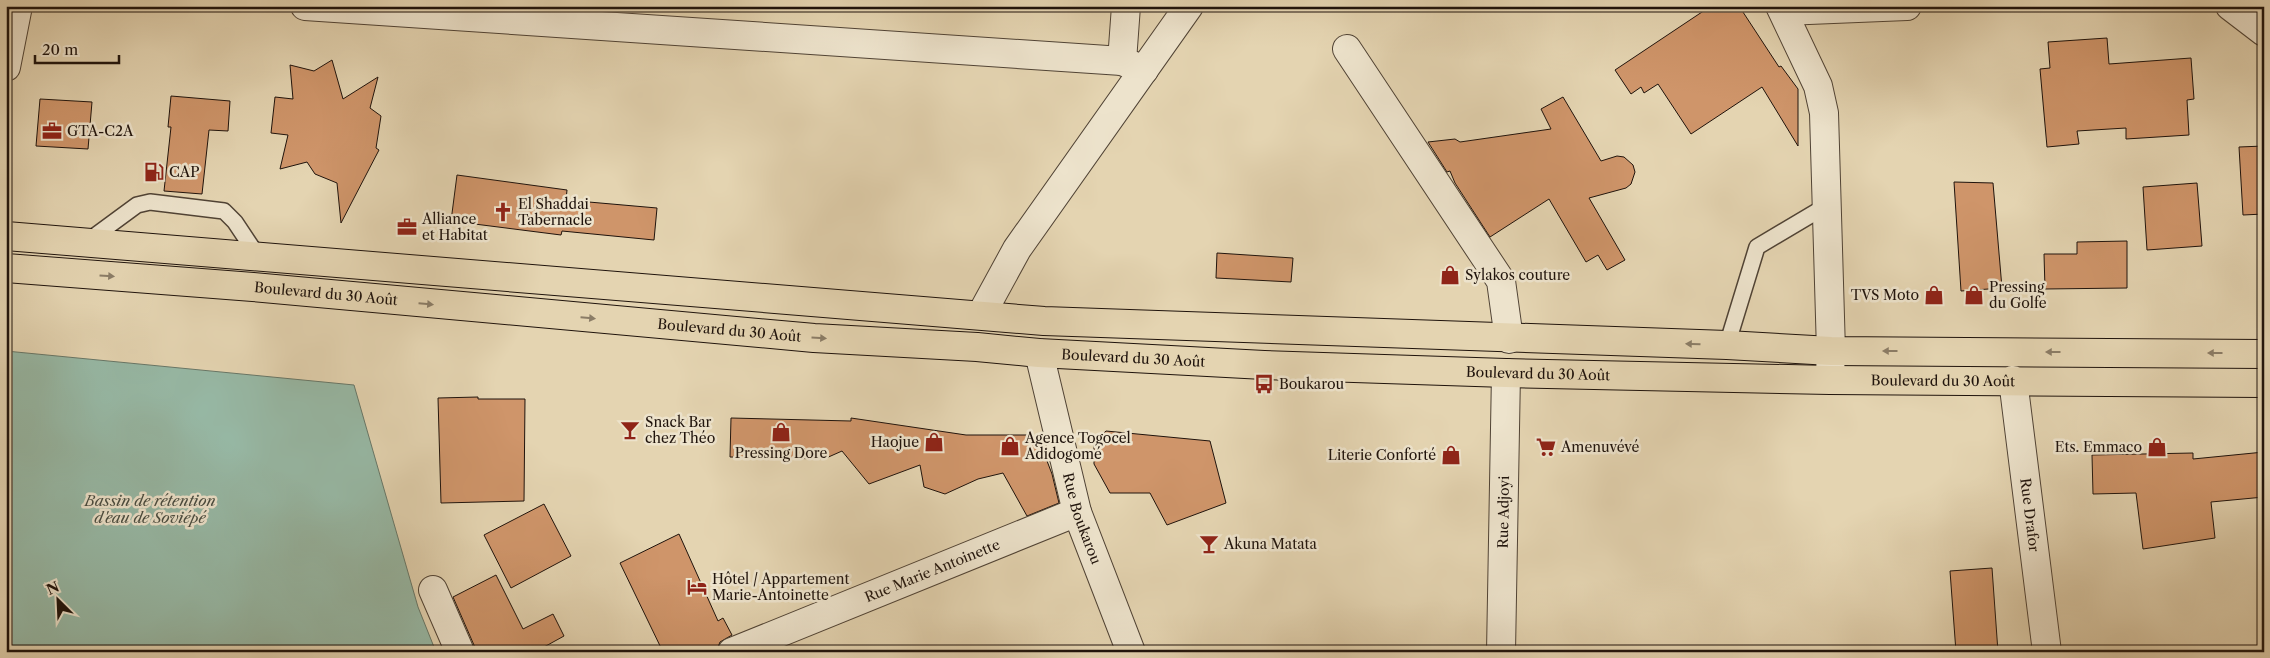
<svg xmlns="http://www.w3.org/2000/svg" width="2270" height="658" font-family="'Libre Caslon Text',serif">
<rect width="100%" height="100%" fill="#e4d4b1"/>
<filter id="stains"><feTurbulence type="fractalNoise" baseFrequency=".004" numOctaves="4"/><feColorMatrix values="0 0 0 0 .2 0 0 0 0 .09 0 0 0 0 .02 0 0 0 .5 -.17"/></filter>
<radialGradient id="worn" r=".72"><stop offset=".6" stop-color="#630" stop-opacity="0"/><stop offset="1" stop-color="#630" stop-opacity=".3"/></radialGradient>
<path fill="#97b9a6" stroke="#677768" d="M6 351 354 385 418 607 436 652H6Z"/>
<path fill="#cf956a" stroke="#1f130c" d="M1711 6H1739L1779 67 1781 66 1798 89V146L1762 87 1691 134 1658 84 1644 93 1641 87 1631 94 1615 70Z
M2107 38 2109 64 2191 58 2194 99 2187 100 2189 135 2126 139V128L2077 131 2079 144 2047 147 2040 69 2050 68 2048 42Z
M332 60 343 99 378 77 370 108 381 116 376 148 379 150 341 223 337 183 315 174 307 162 280 169 288 135 271 133 275 97 293 99 290 65 314 71Z
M171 96 230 101 228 131 209 130 202 194 164 191 171 127H168Z
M1563 97 1601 161 1617 156 1624 157 1633 165 1635 172 1631 184 1626 188 1589 198 1625 260 1607 270 1598 255 1586 262 1549 199 1490 237 1455 183 1450 171 1447 172 1428 142 1455 139 1460 142 1551 129 1541 109Z
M40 99 92 102 88 149 36 146Z
M2264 146V214L2243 215 2239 147Z
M457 175 567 190 566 200 657 208 654 240 562 231 561 235 451 221Z
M1954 182 1993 183 2002 288 1961 291Z
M2197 183 2202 246 2147 250 2143 187Z
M2127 241V288L2045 289 2044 254H2077V242Z
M1217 253 1293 258 1291 282 1216 278Z
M478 397V399H525L524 501 441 503 438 398Z
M731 418 851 421V418L966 435H1028L1039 440 1052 474 1059 503 1027 516 1003 473 978 479 945 494 924 487 920 465 869 484 842 451 824 459 730 457Z
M1106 431 1210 441 1226 503 1167 525 1150 493H1110L1094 464V442Z
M2264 452V497L2211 502 2215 538 2143 549 2136 493 2093 494 2092 455 2193 453V459Z
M544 504 571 556 511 588 484 535Z
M679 534 718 621 723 618 732 635 720 642 718 647 706 652H663L620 563Z
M1992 568 1998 652H1956L1950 571Z
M496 575 523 629 553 614 564 636 535 652H477L453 597Z"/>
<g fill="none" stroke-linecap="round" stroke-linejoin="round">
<defs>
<path id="lane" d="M88 241 137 205 150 202 224 211 235 222 257 255
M1727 345 1757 247 1826 206"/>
<g id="street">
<path d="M305 6 1122 61 1144 70"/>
<path d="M1780 6 1818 86 1824 113 1831 351 1830 375"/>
<path d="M2230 6 2264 32"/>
<path d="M1784 11 1907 6"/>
<path d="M1347 49 1501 281 1509 339"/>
<path d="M1122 61 1126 6"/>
<path d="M6 67 18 6"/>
<path d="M981 315 1017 249 1189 6"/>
<path id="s1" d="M1039 353 1077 512 1131 652"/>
<path id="s2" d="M2013 380 2047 652"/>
<path d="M433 590 460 652"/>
<path id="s3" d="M732 652 1077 512"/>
<path id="s4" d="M1501 652 1506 373"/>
</g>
<g id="highway">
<path d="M6 236 1044 321 1727 345 1831 351 2264 354"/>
<path id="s5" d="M6 268 253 287 814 338 977 347 1039 353 1264 365 1506 373 1830 380 2264 383"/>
</g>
</defs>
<use href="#lane" stroke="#504335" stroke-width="18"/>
<use href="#street" stroke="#504335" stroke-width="30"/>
<use href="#highway" stroke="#1f130c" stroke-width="30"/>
<use href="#lane" stroke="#ede3cc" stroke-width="15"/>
<use href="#street" stroke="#ede3cc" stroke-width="28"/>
<use href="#highway" stroke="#e4d4b1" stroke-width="28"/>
</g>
<defs><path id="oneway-solid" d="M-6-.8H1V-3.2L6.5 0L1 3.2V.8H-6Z" transform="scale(1.25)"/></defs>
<g fill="#8b7d67">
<use href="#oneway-solid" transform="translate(107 276) rotate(4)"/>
<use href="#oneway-solid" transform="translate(426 304) rotate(5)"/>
<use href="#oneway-solid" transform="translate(588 318) rotate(5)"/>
<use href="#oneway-solid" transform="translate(819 338) rotate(3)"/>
<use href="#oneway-solid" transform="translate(1693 344) rotate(-178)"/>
<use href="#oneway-solid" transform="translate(1890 351) rotate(-180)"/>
<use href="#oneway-solid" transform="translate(2053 352) rotate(-180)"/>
<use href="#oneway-solid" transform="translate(2215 353) rotate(-180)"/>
</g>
<defs>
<symbol id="office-bare" viewBox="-9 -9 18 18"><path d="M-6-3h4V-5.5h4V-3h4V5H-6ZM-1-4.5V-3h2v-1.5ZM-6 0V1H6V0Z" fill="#8f2418" stroke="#ede3cc" stroke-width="2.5" paint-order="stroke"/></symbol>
<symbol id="fuel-bare" viewBox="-9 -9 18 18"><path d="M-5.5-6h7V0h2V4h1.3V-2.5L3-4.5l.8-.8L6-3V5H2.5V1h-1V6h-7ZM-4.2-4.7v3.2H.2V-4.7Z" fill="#8f2418" stroke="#ede3cc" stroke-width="2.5" paint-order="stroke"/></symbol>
<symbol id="church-bare" viewBox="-9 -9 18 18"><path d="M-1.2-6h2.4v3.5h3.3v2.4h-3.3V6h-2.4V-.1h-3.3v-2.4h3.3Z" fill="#8f2418" stroke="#ede3cc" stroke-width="2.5" paint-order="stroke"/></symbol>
<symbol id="shop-bare" viewBox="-9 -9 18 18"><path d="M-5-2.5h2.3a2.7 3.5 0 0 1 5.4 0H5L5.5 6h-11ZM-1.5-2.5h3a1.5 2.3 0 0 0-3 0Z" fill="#8f2418" stroke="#ede3cc" stroke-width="2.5" paint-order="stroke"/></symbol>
<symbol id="bus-bare" viewBox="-9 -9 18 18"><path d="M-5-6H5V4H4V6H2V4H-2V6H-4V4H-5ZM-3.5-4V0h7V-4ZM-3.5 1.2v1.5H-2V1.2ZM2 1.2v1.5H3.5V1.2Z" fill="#8f2418" stroke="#ede3cc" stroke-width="2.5" paint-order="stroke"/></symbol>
<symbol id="bar-bare" viewBox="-9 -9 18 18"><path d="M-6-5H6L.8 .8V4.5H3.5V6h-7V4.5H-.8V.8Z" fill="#8f2418" stroke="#ede3cc" stroke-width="2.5" paint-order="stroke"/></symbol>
<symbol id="supermarket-bare" viewBox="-9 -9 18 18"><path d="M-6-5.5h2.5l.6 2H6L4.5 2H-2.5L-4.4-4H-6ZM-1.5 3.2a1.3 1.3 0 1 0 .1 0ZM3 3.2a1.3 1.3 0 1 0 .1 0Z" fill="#8f2418" stroke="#ede3cc" stroke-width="2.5" paint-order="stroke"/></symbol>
<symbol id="hotel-bare" viewBox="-9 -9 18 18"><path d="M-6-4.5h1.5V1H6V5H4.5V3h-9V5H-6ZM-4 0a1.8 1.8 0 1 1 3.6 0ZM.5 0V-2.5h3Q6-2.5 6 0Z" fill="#8f2418" stroke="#ede3cc" stroke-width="2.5" paint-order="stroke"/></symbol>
</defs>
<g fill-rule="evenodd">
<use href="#office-bare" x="38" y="117" width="28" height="28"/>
<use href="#fuel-bare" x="140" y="158" width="28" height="28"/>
<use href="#church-bare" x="489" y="198" width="28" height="28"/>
<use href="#office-bare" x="393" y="213" width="28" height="28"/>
<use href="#shop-bare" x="1436" y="261" width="28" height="28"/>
<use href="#shop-bare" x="1920" y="281" width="28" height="28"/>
<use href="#shop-bare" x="1960" y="281" width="28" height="28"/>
<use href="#bus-bare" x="1250" y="370" width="28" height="28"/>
<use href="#bar-bare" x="616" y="416" width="28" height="28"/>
<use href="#shop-bare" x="767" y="418" width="28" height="28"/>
<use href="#shop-bare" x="920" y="428" width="28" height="28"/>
<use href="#shop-bare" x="996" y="432" width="28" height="28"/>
<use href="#supermarket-bare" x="1532" y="433" width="28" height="28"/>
<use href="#shop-bare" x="2143" y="433" width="28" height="28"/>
<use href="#shop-bare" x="1437" y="441" width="28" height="28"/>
<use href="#bar-bare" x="1195" y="530" width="28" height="28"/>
<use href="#hotel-bare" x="683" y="573" width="28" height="28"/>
</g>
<g text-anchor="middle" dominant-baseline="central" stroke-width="5" stroke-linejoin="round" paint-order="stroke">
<g font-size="14" fill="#1f130c" stroke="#ede3cc" text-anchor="start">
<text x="67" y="131">GTA-C2A</text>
<text x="169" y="172">CAP</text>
<text x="518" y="204">El Shaddai<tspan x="518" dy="16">Tabernacle</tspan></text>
<text x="422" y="219">Alliance<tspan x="422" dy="16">et Habitat</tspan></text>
<text x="1465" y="275">Sylakos couture</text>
<text x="1989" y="287">Pressing<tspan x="1989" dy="16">du Golfe</tspan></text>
<text x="1919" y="295" text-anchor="end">TVS Moto</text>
<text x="1279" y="384">Boukarou</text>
<text x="645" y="422">Snack Bar<tspan x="645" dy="16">chez Théo</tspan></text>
<text x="1025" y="438">Agence Togocel<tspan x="1025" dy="16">Adidogomé</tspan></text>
<text x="919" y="442" text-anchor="end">Haojue</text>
<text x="1561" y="447">Amenuvévé</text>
<text x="2142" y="447" text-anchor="end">Ets. Emmaco</text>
<text x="781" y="453" text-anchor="middle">Pressing Dore</text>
<text x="1436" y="455" text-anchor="end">Literie Conforté</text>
<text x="1224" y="544">Akuna Matata</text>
<text x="712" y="579">Hôtel / Appartement<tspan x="712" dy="16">Marie-Antoinette</tspan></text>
</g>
<g font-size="14" fill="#1f130c" stroke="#ede3cc">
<text stroke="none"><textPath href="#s5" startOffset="321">Boulevard du 30 Août</textPath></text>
<text stroke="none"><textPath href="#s5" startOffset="726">Boulevard du 30 Août</textPath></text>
<text stroke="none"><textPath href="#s5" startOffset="1131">Boulevard du 30 Août</textPath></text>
<text stroke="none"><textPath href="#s5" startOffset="1536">Boulevard du 30 Août</textPath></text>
<text stroke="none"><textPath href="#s5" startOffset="1941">Boulevard du 30 Août</textPath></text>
<text stroke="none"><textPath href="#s4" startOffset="140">Rue Adjoyi</textPath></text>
<text stroke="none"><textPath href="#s2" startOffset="136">Rue Drafor</textPath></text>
<text stroke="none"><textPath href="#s1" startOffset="171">Rue Boukarou</textPath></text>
<text stroke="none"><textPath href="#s3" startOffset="216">Rue Marie Antoinette</textPath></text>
</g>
<g font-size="15" font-style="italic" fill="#494d42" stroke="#ede3cc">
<text x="150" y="500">Bassin de rétention<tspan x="150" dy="17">d'eau de Soviépé</tspan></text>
</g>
</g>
<rect width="2270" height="658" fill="none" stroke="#e4d4b1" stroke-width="25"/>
<rect x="8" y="8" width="2255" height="643" fill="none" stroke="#1f130c" stroke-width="2.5"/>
<rect x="12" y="12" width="2245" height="633" fill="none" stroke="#1f130c"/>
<g transform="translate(58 600) rotate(336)" stroke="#ede3cc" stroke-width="4" paint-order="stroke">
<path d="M0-4L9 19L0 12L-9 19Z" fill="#1f130c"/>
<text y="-8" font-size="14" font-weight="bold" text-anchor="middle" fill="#1f130c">N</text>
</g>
<path d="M35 55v8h84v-8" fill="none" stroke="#1f130c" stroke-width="2.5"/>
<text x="42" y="55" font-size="15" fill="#1f130c" stroke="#ede3cc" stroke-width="4" paint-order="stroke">20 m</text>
<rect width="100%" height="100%" filter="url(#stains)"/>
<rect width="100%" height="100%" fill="url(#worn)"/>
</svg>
